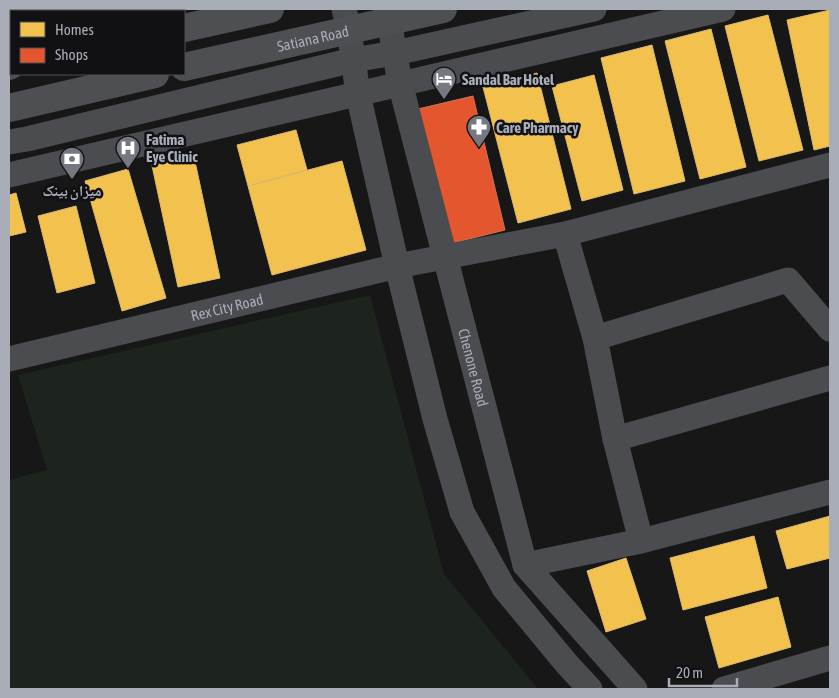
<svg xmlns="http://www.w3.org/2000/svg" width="839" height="698" font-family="'Asap Condensed','Noto Naskh Arabic',sans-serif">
<rect width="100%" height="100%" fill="#171717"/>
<path fill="#1d241e" d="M370 295 444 574 538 689H9V480L47 470 18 375Z"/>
<path fill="#f2c14e" stroke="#dcbb6e" d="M830 10V146L814 150 787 20Z
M768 15 803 150 759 161 725 26Z
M711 29 746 167 700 179 665 41Z
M652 45 685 181 634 194 601 58Z
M537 73 571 209 518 223 483 87Z
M594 75 623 190 582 201 552 86Z
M296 130 307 170 248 186 237 145Z
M193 152 220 278 178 287 151 161Z
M342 161 366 250 272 275 248 186Z
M128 169 166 298 122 311 85 181Z
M16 193 26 232 9 236V195Z
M76 206 95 283 57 293 38 216Z
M830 516V558L787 569 776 531Z
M754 536 767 588 683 610 670 558Z
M626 558 646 619 606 632 587 571Z
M778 597 791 647 719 668 705 617Z"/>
<path fill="#e4572e" stroke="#d27157" d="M473 96 505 230 449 244 418 109Z"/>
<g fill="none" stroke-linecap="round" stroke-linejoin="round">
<g stroke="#4b4c50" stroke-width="25">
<path d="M344 9 349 30 358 94 397 266 435 419 462 512 504 588 566 663 590 689"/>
<path id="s1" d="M387 9 400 83 525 565 635 689"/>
<path d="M9 142 27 139 353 60 395 53 594 9"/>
<path d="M9 175 723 9"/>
<path d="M565 234 595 338 615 439 641 541"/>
<path d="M595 338 788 280 830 329"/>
<path id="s2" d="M9 359 397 266 565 234 830 165"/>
<path d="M615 439 830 378"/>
<path d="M525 565 641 541 830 492"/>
<path d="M724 689 830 658"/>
</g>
<g stroke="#4d4f52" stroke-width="28">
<path d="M184 28 270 9"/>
<path d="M9 66 11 65"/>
<path id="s3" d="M184 67 443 9"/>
<path d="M9 108 155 74"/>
</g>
</g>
<defs>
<symbol id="hotel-pin" viewBox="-11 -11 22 30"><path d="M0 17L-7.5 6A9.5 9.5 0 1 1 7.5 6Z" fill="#757880" stroke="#111113"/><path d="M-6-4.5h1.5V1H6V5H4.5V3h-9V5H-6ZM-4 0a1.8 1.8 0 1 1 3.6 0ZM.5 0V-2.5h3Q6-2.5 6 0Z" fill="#fff"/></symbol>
<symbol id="pharmacy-pin" viewBox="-11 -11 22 30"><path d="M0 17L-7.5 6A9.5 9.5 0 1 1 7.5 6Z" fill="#757880" stroke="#111113"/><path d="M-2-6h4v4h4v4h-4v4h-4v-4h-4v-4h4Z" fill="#fff"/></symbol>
<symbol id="hospital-pin" viewBox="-11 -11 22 30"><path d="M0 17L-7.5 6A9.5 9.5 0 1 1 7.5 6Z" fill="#757880" stroke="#111113"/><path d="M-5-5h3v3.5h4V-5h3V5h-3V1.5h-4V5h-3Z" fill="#fff"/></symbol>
<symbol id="bank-pin" viewBox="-11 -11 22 30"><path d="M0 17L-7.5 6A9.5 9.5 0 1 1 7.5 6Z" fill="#757880" stroke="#111113"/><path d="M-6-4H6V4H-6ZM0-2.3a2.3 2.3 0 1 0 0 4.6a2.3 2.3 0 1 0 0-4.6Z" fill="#fff"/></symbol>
</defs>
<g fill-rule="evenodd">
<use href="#hotel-pin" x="430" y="65" width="28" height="38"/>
<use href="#pharmacy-pin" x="465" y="113" width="28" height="38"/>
<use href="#hospital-pin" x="114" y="134" width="28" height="38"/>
<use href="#bank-pin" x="58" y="145" width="28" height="38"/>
</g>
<g text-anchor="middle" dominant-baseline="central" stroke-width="5" stroke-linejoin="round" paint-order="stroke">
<g font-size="15" fill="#a8adb8" stroke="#111113">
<text stroke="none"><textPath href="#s3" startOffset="132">Satiana Road</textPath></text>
<text stroke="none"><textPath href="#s2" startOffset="224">Rex City Road</textPath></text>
<text stroke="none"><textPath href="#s1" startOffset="369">Chenone Road</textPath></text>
</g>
<g font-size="15" font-weight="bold" fill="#a8adb8" stroke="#111113" text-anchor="start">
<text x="462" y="79">Sandal Bar Hotel</text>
<text x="496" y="127">Care Pharmacy</text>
<text x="146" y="139">Fatima<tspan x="146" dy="17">Eye Clinic</tspan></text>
<text x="72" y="190" text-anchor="middle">میزان بینک</text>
</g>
</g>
<rect width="839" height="698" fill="none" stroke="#a8adb8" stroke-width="20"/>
<rect x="10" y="10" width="175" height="65" fill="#111113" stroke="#4d4f55"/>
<rect x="20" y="22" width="25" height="15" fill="#f2c14e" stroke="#4d4f55"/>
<text x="55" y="35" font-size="15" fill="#a8adb8">Homes</text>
<rect x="20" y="48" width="25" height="15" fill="#e4572e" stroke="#4d4f55"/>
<text x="55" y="60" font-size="15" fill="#a8adb8">Shops</text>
<path d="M669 678v8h68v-8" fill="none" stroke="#a8adb8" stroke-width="2.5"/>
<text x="676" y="678" font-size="15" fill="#a8adb8" stroke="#111113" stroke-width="4" paint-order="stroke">20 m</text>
</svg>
